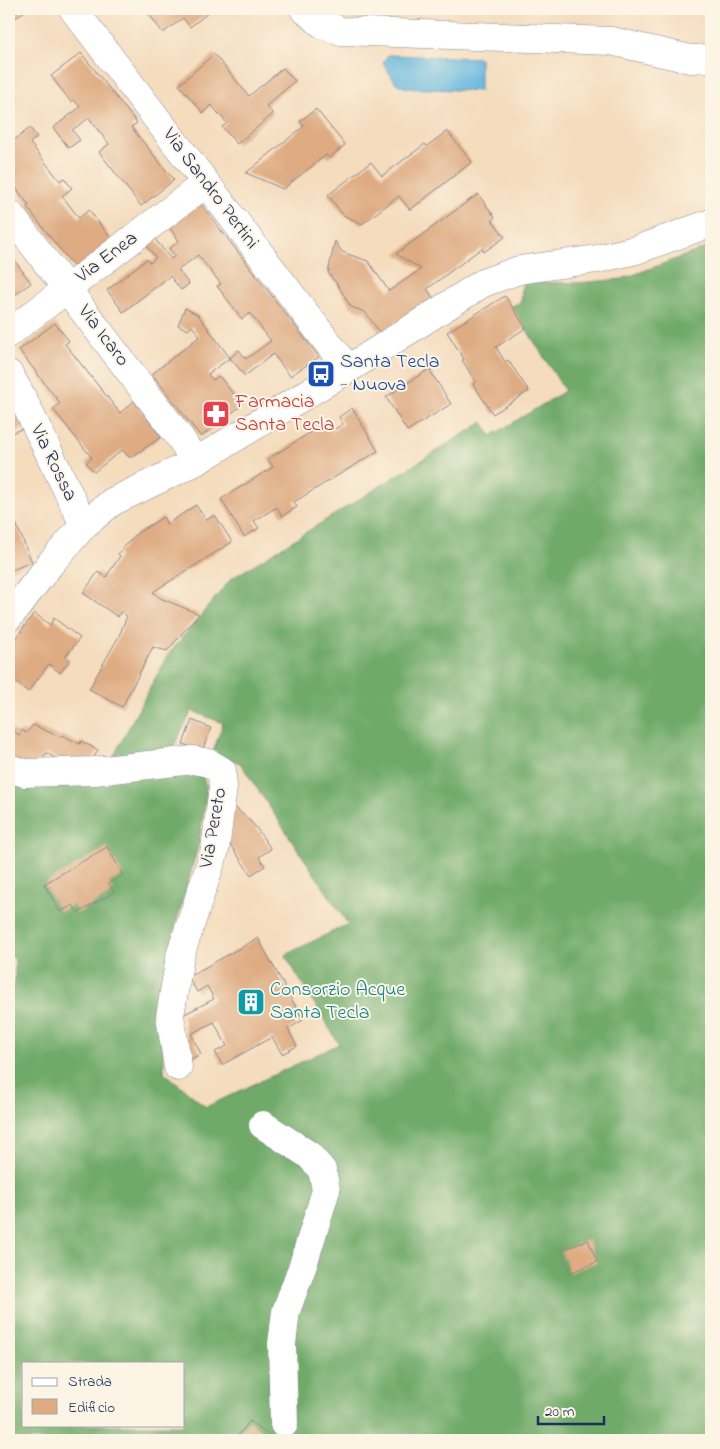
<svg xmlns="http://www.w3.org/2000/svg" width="720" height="1449" font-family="'Indie Flower',sans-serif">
<rect width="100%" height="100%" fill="#fcf5e5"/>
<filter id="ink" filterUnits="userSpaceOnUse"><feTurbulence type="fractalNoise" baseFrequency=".02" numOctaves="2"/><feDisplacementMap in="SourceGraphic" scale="10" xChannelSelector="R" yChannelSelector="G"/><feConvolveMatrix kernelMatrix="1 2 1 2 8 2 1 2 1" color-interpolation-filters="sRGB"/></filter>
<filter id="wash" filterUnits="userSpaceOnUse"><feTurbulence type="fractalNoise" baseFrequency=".0096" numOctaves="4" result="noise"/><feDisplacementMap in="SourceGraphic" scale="20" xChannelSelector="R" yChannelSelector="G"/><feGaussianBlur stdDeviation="1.12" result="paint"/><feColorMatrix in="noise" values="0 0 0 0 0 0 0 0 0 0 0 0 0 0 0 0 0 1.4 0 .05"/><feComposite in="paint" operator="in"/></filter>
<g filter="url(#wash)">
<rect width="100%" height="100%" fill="#f4dcbd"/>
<path fill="#70aa69" stroke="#466c64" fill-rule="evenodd" d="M711 246V1440H9V994L15 983V960L9 954V775L189 774 203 777 207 789 199 843 177 920 163 990 164 1072 206 1107 339 1044 285 955 348 924 240 763 213 752 223 723 192 711 172 749 112 759 167 656 231 579 483 422 491 436 565 391 512 306 521 302 522 285 529 282 578 283 622 279ZM24 1363H184V1425H24Z"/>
<path fill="#61b6dd" stroke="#3e729e" d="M388 55 480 58V91L406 88 396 83 383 63Z"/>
<g id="blocks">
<path fill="#deab82" d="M9 9H27L9 23Z
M145 9H205L208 13 190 27 183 18 163 33Z
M81 53 137 123 131 127 174 180 141 206 99 152 109 144 89 118 72 130 80 140 69 148 53 128 80 107 74 100 71 102 51 76Z
M214 54 249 96 283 68 295 81 266 106 273 114 237 144 222 127 227 123 211 105 203 113 179 85Z
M9 88 17 99 9 105Z
M316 109 345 145 329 158 326 155 283 189 246 173 304 126 300 121Z
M30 128 37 137 30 143 60 181 64 178 72 188 62 196 79 218 89 210 114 242 77 271 27 207 29 205 9 179V144Z
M447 131 472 162 410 210 399 196 362 224 343 215 328 195 371 162 382 176 425 144 427 146Z
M478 194 495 217 492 220 505 237 484 252 482 248 427 289 433 298 380 333 365 312 351 307 337 284 328 273 335 241 342 252 368 261 389 291 421 269 396 254Z
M200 203 319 357 290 376 273 354 245 376 230 358 239 350 246 359 271 341 250 313 242 319 217 286 221 284 198 255 178 270 189 284 181 290 170 276 123 312 107 290 147 259 150 263 156 258 146 245 155 239 171 259 175 256 169 249 179 241 169 227Z
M9 253 31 283 9 299Z
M505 296 526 328 496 347 505 362 508 360 529 391 493 414 473 384 476 382 462 360 464 359 447 332Z
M185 308 198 315 230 358 208 374 213 380 219 376 242 405 201 437 152 374 200 336 192 326 188 330 178 325Z
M55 323 69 341 65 344 120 413 134 401 161 437 132 457H129L122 450 94 472 86 463 92 458 53 409 60 403 19 350Z
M429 369 451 404 407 431 386 397Z
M20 405 29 426 9 434V411Z
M352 408 378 451 294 502 297 507 282 516 277 507 254 521 259 528 244 537 221 499 273 467 268 459 325 423 330 432 343 424 339 417Z
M196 505 206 520 215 515 232 542 153 592 160 598 199 614 167 651 153 647 122 707 89 689 119 636 127 616 121 611 118 617 83 593 98 572 106 577 120 556 118 554 136 534 163 517 167 524Z
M9 507 32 562 9 571Z
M34 613 50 625 54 618 80 638 65 657 70 660 60 673 49 664 28 692 9 677V648Z
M192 720 211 728 202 751 183 744Z
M33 725 60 737 62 735 80 744 81 741 98 750 89 766 66 765 47 753 34 768 9 763V728L19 735 22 730 26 733Z
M235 807 255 826 271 849 259 857 265 866 251 875 229 843Z
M107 847 123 875 109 883 114 892 78 913 73 905 60 912 44 884Z
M258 938 303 1020 288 1029 297 1046 282 1054 272 1037 222 1065 215 1052 227 1046 214 1022 191 1034 201 1054 189 1060 183 1015 214 999 207 986 197 992 188 977Z
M588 1240 597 1262 570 1273 561 1251Z
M250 1421 274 1440H234Z"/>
</g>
</g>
<g filter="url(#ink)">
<use href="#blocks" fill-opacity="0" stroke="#88868e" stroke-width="1"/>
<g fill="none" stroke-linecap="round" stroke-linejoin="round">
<defs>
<path id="minor" d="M73 9 348 369
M304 9 322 24 341 31 611 41 690 59 711 58
M9 213 181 439 195 462
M9 333 206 183
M9 374 22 397 84 525
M9 617 51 563 84 525 112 502 195 462 348 369 483 283 519 270 597 259 636 250 711 223
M9 768 24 773 95 771 193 760 209 763 222 771 223 787 215 850 180 956 170 1016 178 1067
M263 1125 309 1155 322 1170 326 1190 303 1265 286 1311 282 1344 284 1424"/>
</defs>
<use href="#minor" stroke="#88868e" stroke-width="29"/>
<use href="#minor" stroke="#fff" stroke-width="28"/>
</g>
</g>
<defs>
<symbol id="bus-square" viewBox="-11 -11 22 22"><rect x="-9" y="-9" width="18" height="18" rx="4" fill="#1a4fb4" stroke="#fcf5e5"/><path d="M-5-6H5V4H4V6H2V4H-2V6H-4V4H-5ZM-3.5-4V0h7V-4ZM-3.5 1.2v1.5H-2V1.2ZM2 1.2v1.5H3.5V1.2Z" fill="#fff"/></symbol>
<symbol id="pharmacy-square" viewBox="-11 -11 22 22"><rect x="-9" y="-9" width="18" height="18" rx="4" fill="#e0444e" stroke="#fcf5e5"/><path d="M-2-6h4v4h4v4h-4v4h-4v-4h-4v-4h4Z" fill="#fff"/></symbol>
<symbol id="building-square" viewBox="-11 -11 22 22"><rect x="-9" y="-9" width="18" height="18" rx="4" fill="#0f9aa8" stroke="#fcf5e5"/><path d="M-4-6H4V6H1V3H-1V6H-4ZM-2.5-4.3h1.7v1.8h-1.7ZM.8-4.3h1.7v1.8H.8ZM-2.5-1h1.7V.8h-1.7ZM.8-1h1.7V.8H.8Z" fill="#fff"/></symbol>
</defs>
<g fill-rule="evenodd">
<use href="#bus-square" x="305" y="358" width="32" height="32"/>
<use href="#pharmacy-square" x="200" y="398" width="32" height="32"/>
<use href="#building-square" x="235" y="986" width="32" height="32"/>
</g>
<g text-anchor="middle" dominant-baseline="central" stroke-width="4" stroke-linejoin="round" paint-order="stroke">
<g font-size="20" fill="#1b2f5e" stroke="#fcf5e5">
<text transform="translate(210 189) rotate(53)">Via Sandro Pertini</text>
<text transform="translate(107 258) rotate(-37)">Via Enea</text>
<text transform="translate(103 336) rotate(53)">Via Icaro</text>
<text transform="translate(53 463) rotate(64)">Via Rossa</text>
<text transform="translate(214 828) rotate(-80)">Via Pereto</text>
</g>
<g font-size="20" fill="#164399" stroke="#fcf5e5" text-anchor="start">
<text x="340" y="362">Santa Tecla<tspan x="340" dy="23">- Nuova</tspan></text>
</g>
<g font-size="20" fill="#be3a42" stroke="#fcf5e5" text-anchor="start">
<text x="235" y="402">Farmacia<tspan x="235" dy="23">Santa Tecla</tspan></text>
</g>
<g font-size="20" fill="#0d838f" stroke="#fcf5e5" text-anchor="start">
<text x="270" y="990">Consorzio Acque<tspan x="270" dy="23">Santa Tecla</tspan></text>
</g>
</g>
<rect width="720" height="1449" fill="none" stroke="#fcf5e5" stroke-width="30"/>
<rect x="22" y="1362" width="162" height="65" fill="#fcf5e5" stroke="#a2a6af"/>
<rect x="32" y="1378" width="25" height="8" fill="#ffffff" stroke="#a2a6af"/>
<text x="68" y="1386" font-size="15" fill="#1b2f5e">Strada</text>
<rect x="32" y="1399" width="25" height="15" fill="#deab82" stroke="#a2a6af"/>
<text x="68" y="1412" font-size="15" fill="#1b2f5e">Edificio</text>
<path d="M538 1416v8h66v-8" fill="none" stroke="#1b2f5e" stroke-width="2.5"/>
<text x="545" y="1416" font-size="15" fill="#1b2f5e" stroke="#fcf5e5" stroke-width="4" paint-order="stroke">20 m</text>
</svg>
